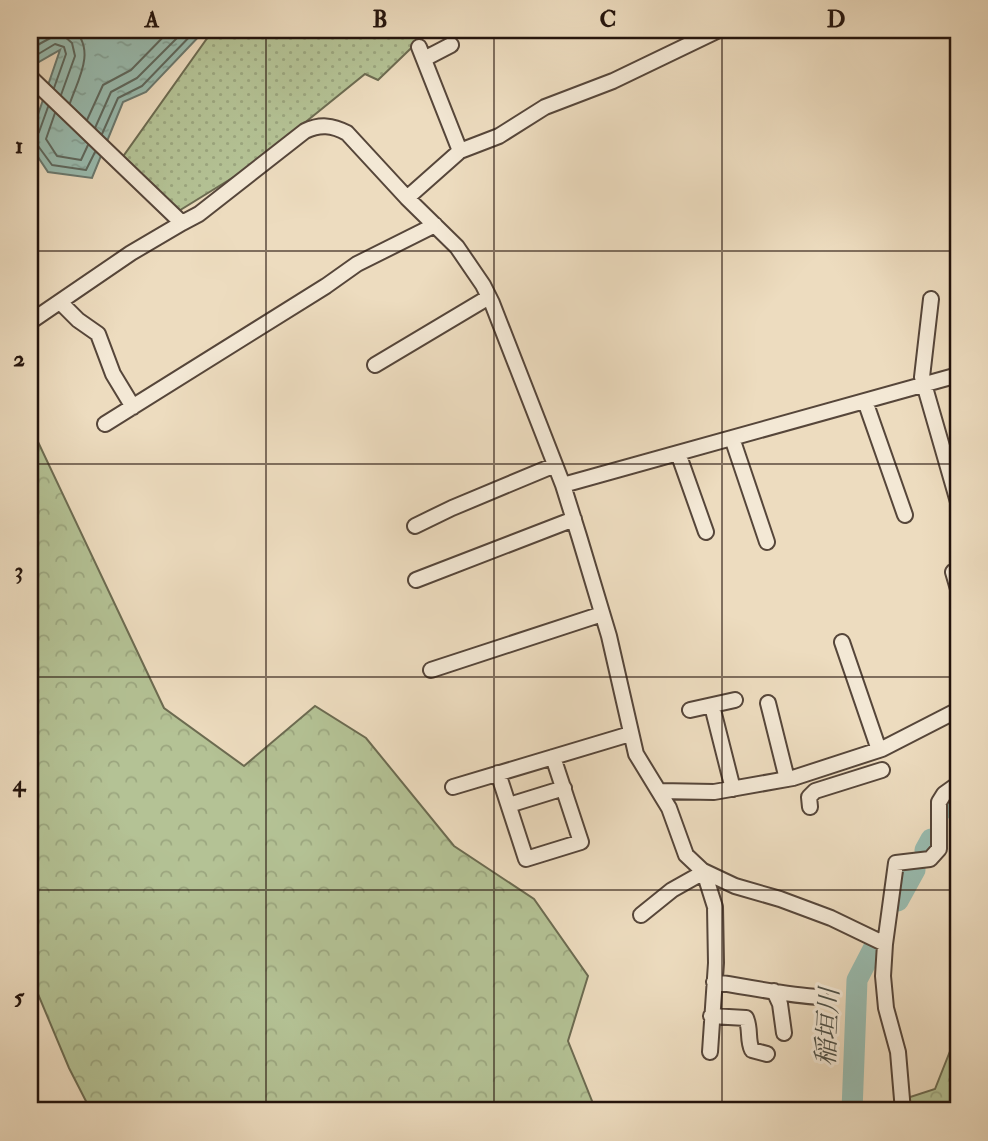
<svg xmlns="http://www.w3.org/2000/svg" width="988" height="1141" font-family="'IM FELL Double Pica','Noto Serif JP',serif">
<defs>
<pattern id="grass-dots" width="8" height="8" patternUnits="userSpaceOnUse" patternTransform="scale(1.75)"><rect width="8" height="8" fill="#b4c295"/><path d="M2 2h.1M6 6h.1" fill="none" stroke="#9ba67f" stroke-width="1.8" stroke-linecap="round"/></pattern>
<pattern id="forest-crowns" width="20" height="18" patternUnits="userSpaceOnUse" patternTransform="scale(1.75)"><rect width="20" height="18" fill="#b4c295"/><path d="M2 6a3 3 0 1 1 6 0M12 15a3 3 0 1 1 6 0" fill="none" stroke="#9ba67f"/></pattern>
<pattern id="water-ripples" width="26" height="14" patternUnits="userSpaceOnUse" patternTransform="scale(1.75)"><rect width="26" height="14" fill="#99bcb0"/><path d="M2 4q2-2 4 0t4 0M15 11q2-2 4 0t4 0" fill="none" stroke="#84a196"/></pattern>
</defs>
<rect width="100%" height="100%" fill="#eddcbf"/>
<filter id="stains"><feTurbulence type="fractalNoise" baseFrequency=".00286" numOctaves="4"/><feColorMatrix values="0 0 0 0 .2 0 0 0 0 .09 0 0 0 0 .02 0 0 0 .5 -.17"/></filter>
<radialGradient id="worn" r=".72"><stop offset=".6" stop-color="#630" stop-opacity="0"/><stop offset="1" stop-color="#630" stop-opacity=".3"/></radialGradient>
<path fill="url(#grass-dots)" stroke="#6c6b51" stroke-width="2" d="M213 30H430L378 80 365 74 250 167 177 212 122 158Z"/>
<path fill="url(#forest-crowns)" stroke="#6c6b51" stroke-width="2" d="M30 425 164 708 244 766 315 706 366 738 454 846 534 899 588 976 568 1041 596 1111H91L69 1068 30 975Z
M958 1031V1111H867L935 1089Z"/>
<path fill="url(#water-ripples)" stroke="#6a796f" stroke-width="2" d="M30 30H205L146 92 123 102 92 178 48 172 30 145V138L60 50 30 67Z"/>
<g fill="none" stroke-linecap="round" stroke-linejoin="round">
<path stroke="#5e685e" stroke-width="2" d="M30 49 56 35 64 36 72 43 75 56 61 95
M30 59 55 44 64 47 66 54 54 88
M70 103C78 80 96 50 74 30
M48 107 39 132 33 139 52 165 86 170 95 152
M55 113 46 139 57 156 81 160 88 145
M87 120 103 85 131 70 170 30
M95 128 111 92 137 78 185 30
M102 134 118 98 142 86 196 30"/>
<path stroke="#99bcb0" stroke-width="21" d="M947 808 953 797
M925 850 931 839
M898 901 915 870
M852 1111 857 980 873 949"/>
<defs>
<path id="street" d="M956 30 958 31
M419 47 460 151
M424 59 451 45
M30 77 182 223 199 214 305 131C320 124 332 125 347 133L407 198 457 247 483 285 492 303 563 485 579 536 609 636 636 754 669 808 686 855 704 872 715 907 716 963 710 1052
M407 198 460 151 499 136 545 107 613 81 719 30
M931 299 922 377 958 502
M61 303 78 320 98 334 113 374 133 407
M30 322 131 253 182 223
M375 365 489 297
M865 401 905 515
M105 424 326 286 357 264 435 225
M732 438 767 542
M678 453 706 532
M563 485 958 375
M415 526 452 508 555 465
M953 572 958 589
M416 580 574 519
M958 603V606
M842 642 879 750
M431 670 602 614
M768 703 787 779
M712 706 733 789
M690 710 735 700
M498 773 526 859 581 842 553 757
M453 787 630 734
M659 791 714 792 793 778 882 749 958 710
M509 805 564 788
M810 807 809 797 815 791 882 770
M699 869 735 886 780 899 831 918 885 944 896 863 930 859 939 849V802L944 794 958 784
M641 915 672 890 704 872
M885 944 883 976 886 1008 898 1052 903 1111
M714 982C750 987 784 995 820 997
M774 991 780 1004 784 1033
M711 1016 746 1018C751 1029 747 1040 752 1050L767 1054"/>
</defs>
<use href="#street" stroke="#56463a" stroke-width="18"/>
<use href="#street" stroke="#f3e8d5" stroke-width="14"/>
</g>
<path fill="none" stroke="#24140d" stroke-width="2" stroke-opacity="0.55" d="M266 30V1111M494 30V1111M722 30V1111M30 251H958M30 464H958M30 677H958M30 890H958"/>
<g text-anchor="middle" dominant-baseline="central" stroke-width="6" stroke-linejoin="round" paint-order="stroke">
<g font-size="26" font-style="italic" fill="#4d4f46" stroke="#f3e8d5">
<text transform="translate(828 1027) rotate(-87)">稲垣川</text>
</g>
</g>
<rect width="988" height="1141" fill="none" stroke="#eddcbf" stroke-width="77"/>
<rect x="38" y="38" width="912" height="1064" fill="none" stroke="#24140d" stroke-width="2.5"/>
<g font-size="23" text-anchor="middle" font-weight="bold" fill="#24140d">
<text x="152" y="27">A</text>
<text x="380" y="27">B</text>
<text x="608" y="27">C</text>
<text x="836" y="27">D</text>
<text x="19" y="153">1</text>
<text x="19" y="366">2</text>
<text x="19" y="578">3</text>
<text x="19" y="791">4</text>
<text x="19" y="1004">5</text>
</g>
<rect width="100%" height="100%" filter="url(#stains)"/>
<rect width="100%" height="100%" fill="url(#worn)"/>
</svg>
